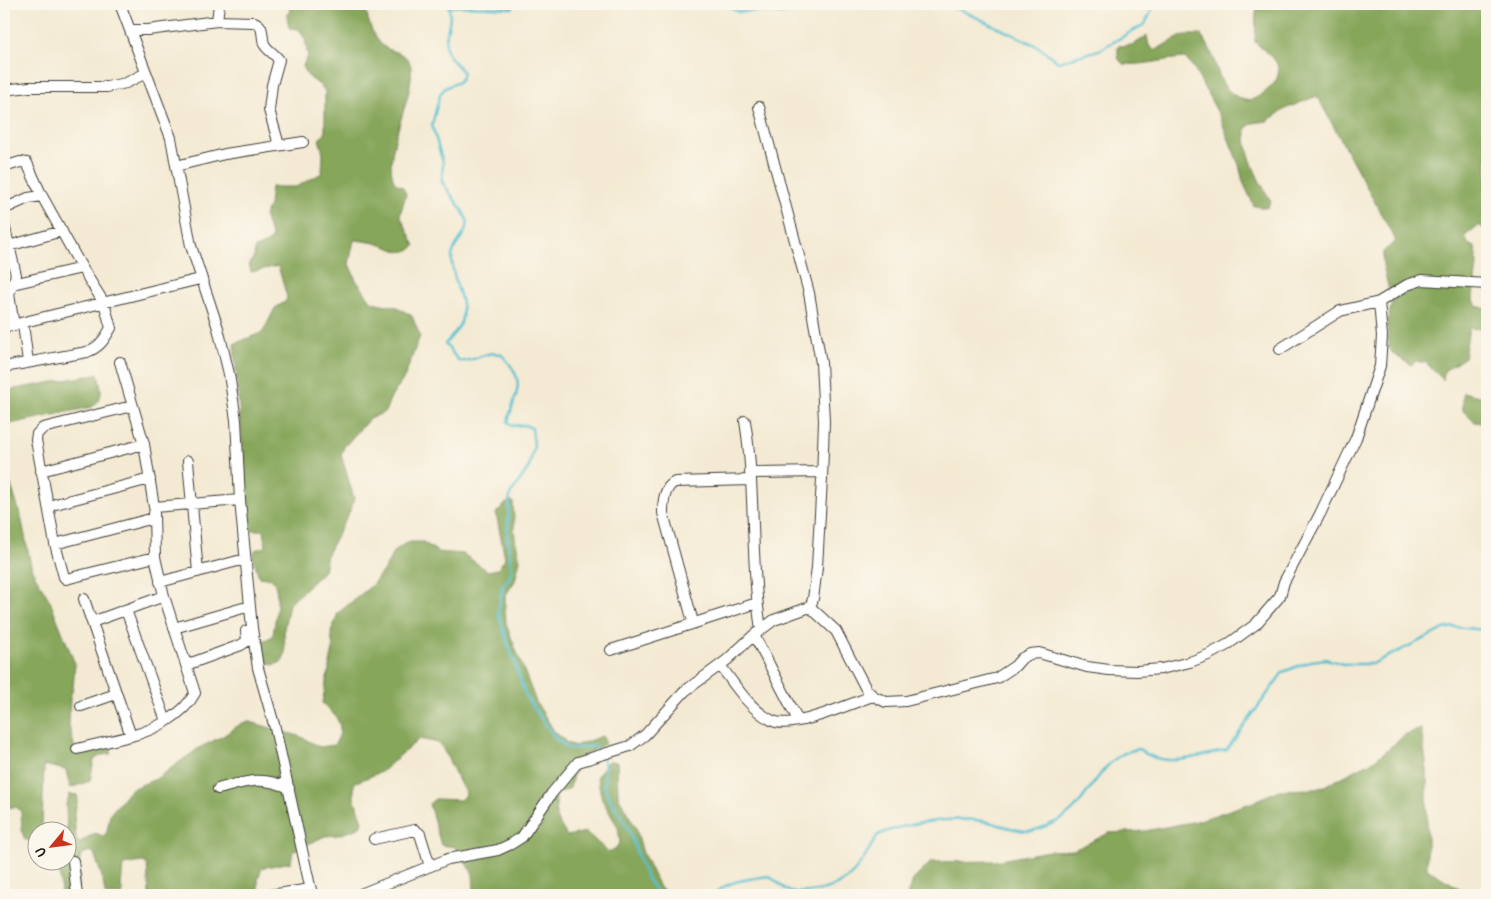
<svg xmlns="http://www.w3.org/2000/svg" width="1491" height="899" font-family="'Patrick Hand',sans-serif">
<rect width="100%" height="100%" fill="#fbf7ec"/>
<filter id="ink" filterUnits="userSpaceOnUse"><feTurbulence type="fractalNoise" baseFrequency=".02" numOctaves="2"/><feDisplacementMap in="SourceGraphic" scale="10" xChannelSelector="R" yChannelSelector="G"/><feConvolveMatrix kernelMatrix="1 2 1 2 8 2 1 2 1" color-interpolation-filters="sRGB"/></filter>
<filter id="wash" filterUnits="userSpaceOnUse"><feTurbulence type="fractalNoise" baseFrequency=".0096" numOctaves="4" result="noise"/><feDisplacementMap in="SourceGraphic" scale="20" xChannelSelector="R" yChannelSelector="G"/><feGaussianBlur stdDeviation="1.12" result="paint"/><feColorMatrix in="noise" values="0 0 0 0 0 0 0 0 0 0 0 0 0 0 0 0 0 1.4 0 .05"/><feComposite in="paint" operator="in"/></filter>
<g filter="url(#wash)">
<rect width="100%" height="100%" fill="#f4ead3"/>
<path fill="#86a65a" stroke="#51613b" d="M315 4H364C368 18 371 35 382 45 392 54 408 51 411 67 415 99 380 154 395 183L403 187 406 194 400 215 415 246C402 257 395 249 382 245 373 242 363 241 354 240L349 264 356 280 372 302 397 307 412 316 420 336 404 378 390 399 385 412 369 419 344 447 341 455 354 498 352 507 327 554 324 571 289 604 284 629 285 654 282 662 273 665 263 661V641L273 636C275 617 281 597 273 579L259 577 253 557 255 550 266 547 264 530H249L234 344 263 332 275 308 286 301 287 297 278 266 251 272 249 263 254 257 255 248 269 242 272 237 264 216 269 205 271 187H296L322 173 323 153 319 139 325 134V91C317 79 293 74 308 57L305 39 299 29 289 28 287 16 291 7Z
M1259 4H1487V232L1479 225 1465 236 1468 244 1475 247 1477 265 1473 298 1477 306 1487 309V329L1469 328 1464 358 1444 371 1443 380 1426 363 1416 361 1411 365 1393 354 1389 347 1387 322 1392 304 1383 265V252L1396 241 1317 96 1287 108 1267 121 1253 123 1246 128C1244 152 1258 180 1271 201L1267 208 1254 206 1243 182 1239 165 1219 115 1193 67 1185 58C1164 59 1144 66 1123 64L1118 58V46L1133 45 1147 36 1149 46 1155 50 1184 35H1201C1223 61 1210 91 1249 101 1266 94 1289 77 1273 58 1268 52 1260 48 1255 42L1256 12Z
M98 374C101 389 105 397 92 407L5 425 9 460 8 476 21 517 32 570 50 601 75 664 73 689 70 697 69 725 76 753 112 745 111 754 101 755 94 760 90 781 70 788 66 770 44 765 42 831 38 832 37 842 25 840 22 832 21 811 16 807 4 808V839V391Z
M1463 392 1487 398V424L1475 422 1463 411Z
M510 500 513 502 515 538 520 560 515 581 505 596 506 624 536 702 554 731 567 743 575 746 602 736 606 743 580 758 573 775 570 788 556 795V818L567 836 586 832 608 852 615 849 620 842 618 827 602 800 597 776 608 761 617 762 618 796 636 828 643 853 659 887 670 895H467L474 890 473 874 455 847 441 845 429 804 435 799 460 800 466 795 442 747 435 742 419 739 381 772 354 783V798L363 821 359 828 338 835 325 836 293 851 291 862 262 868 258 879 259 895H149L147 864 143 862 123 865 121 886 123 895H105L103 880 94 853 90 851 82 854 80 857 78 895H61L59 862H68L66 804 70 794 77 795 78 799 74 814 76 839 80 842 95 833 103 836 107 832 110 814 131 789 156 779 199 748 223 736 242 723 250 722 299 736 320 747 334 745C347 727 337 716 322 703L333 649 331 632 338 613 371 586 386 567 393 552 407 542H423L438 552 463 554 488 571 498 569 505 558 496 513Z
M1421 729 1427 769V869L1471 895 1487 887V895H907L913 880 931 862 995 861 1049 851 1074 850 1109 833 1145 831 1197 821 1251 803 1279 790 1315 789 1323 787 1375 760 1406 734Z"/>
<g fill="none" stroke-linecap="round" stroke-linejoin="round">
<path stroke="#56c0d1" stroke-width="2.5" d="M448 4C454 20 444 32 446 47 446 57 459 65 463 73L460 81 445 88 440 94 432 125 443 163 442 182 462 210 468 222C467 235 453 244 452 257 450 279 468 300 461 322 458 330 450 338 445 344L459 361C474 363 485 350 501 354 529 383 515 390 508 422L512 426 524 425 532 428 534 446 529 467 510 495 507 535 512 570 509 579 503 585 498 613 526 697 556 739 569 749 595 746 599 753
M725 4 738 12 754 11 782 14 799 11 807 4
M942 4 961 10 1039 47 1058 62 1099 50 1145 24 1155 4
M450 7 463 6 512 8 517 4
M602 757C608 767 602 780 606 791 612 805 622 816 628 829 638 849 641 881 661 895
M713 895C728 880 748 879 769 876 776 880 784 890 791 892 801 894 812 892 822 890 856 881 861 861 878 835 906 822 953 817 983 821 998 823 1016 832 1031 831 1038 830 1046 826 1053 823 1090 810 1096 754 1139 749 1163 770 1200 756 1227 750L1283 672 1311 661 1326 659 1343 664H1372L1444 629 1453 627 1487 630"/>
</g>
</g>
<g filter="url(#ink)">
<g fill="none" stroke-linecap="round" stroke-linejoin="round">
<defs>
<path id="minor" d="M120 4 171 138 191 246 218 328 229 374 236 420 240 500 252 628 258 668 275 728 312 895
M217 21 219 4
M131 30H148L217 21 254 22C265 26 261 35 264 44 267 50 275 54 279 60L272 85 269 110 279 145
M4 90 29 87H107L126 83 146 73
M759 107 809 293 821 363 824 421 822 479 817 567 813 599 810 607
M176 166 225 154 303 142
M4 167 20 162 27 163 42 196 82 268
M4 209 28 198 42 196
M4 224 16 275 9 294 14 326
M5 247 62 231
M4 286 82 268 104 303 111 328C104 340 100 347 87 352L4 367
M23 324 28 362
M4 327 200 279
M1280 349 1340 311 1379 302
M120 362 144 444 154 507 240 500
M745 421C756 490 750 561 761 629
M188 461 198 572
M41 471 144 444
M750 473 822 472
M48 506 150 479
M154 513 155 557
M55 544 154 518
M160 582 245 559
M126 610 166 721
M92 622 164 596
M693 622 663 513C663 502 664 487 675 482L751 480
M174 628 243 608
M754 635 798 720
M611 650 757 603
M186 665 241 645 247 641 246 631
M720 665C734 684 751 711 773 721 793 730 851 703 873 696
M81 706 116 694
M131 736C154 730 183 716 195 693L164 596 155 557 66 579 64 577 55 544 36 440 37 434 43 428 132 406
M77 749 131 736 84 599
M218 789C245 782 261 775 289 788
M374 839 415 830 420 834 430 866
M73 861 77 895
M270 895 311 889
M358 895 448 859 498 850 511 844 522 837 552 793 578 762 630 746 645 735 685 691 727 660 754 635 774 620 810 607 836 631 866 689 873 696 886 702 906 701 997 678 1015 666 1022 658 1030 654 1039 653 1087 667 1109 670 1137 671 1161 669 1190 662 1208 655 1227 645 1256 624 1280 596 1284 582 1320 514 1356 438 1380 366 1382 336 1379 302 1407 285 1422 280 1487 284"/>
</defs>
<use href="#minor" stroke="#3c3b37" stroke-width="12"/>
<use href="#minor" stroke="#fff" stroke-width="10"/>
</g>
</g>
<rect width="1491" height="899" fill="none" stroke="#fbf7ec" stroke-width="20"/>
<g transform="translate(52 846) rotate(241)"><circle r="24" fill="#fbf7ec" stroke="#a29f99"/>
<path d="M0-4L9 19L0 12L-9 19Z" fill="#c8321e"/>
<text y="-8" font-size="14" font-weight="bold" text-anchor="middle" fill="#1c1c1c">U</text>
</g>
</svg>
